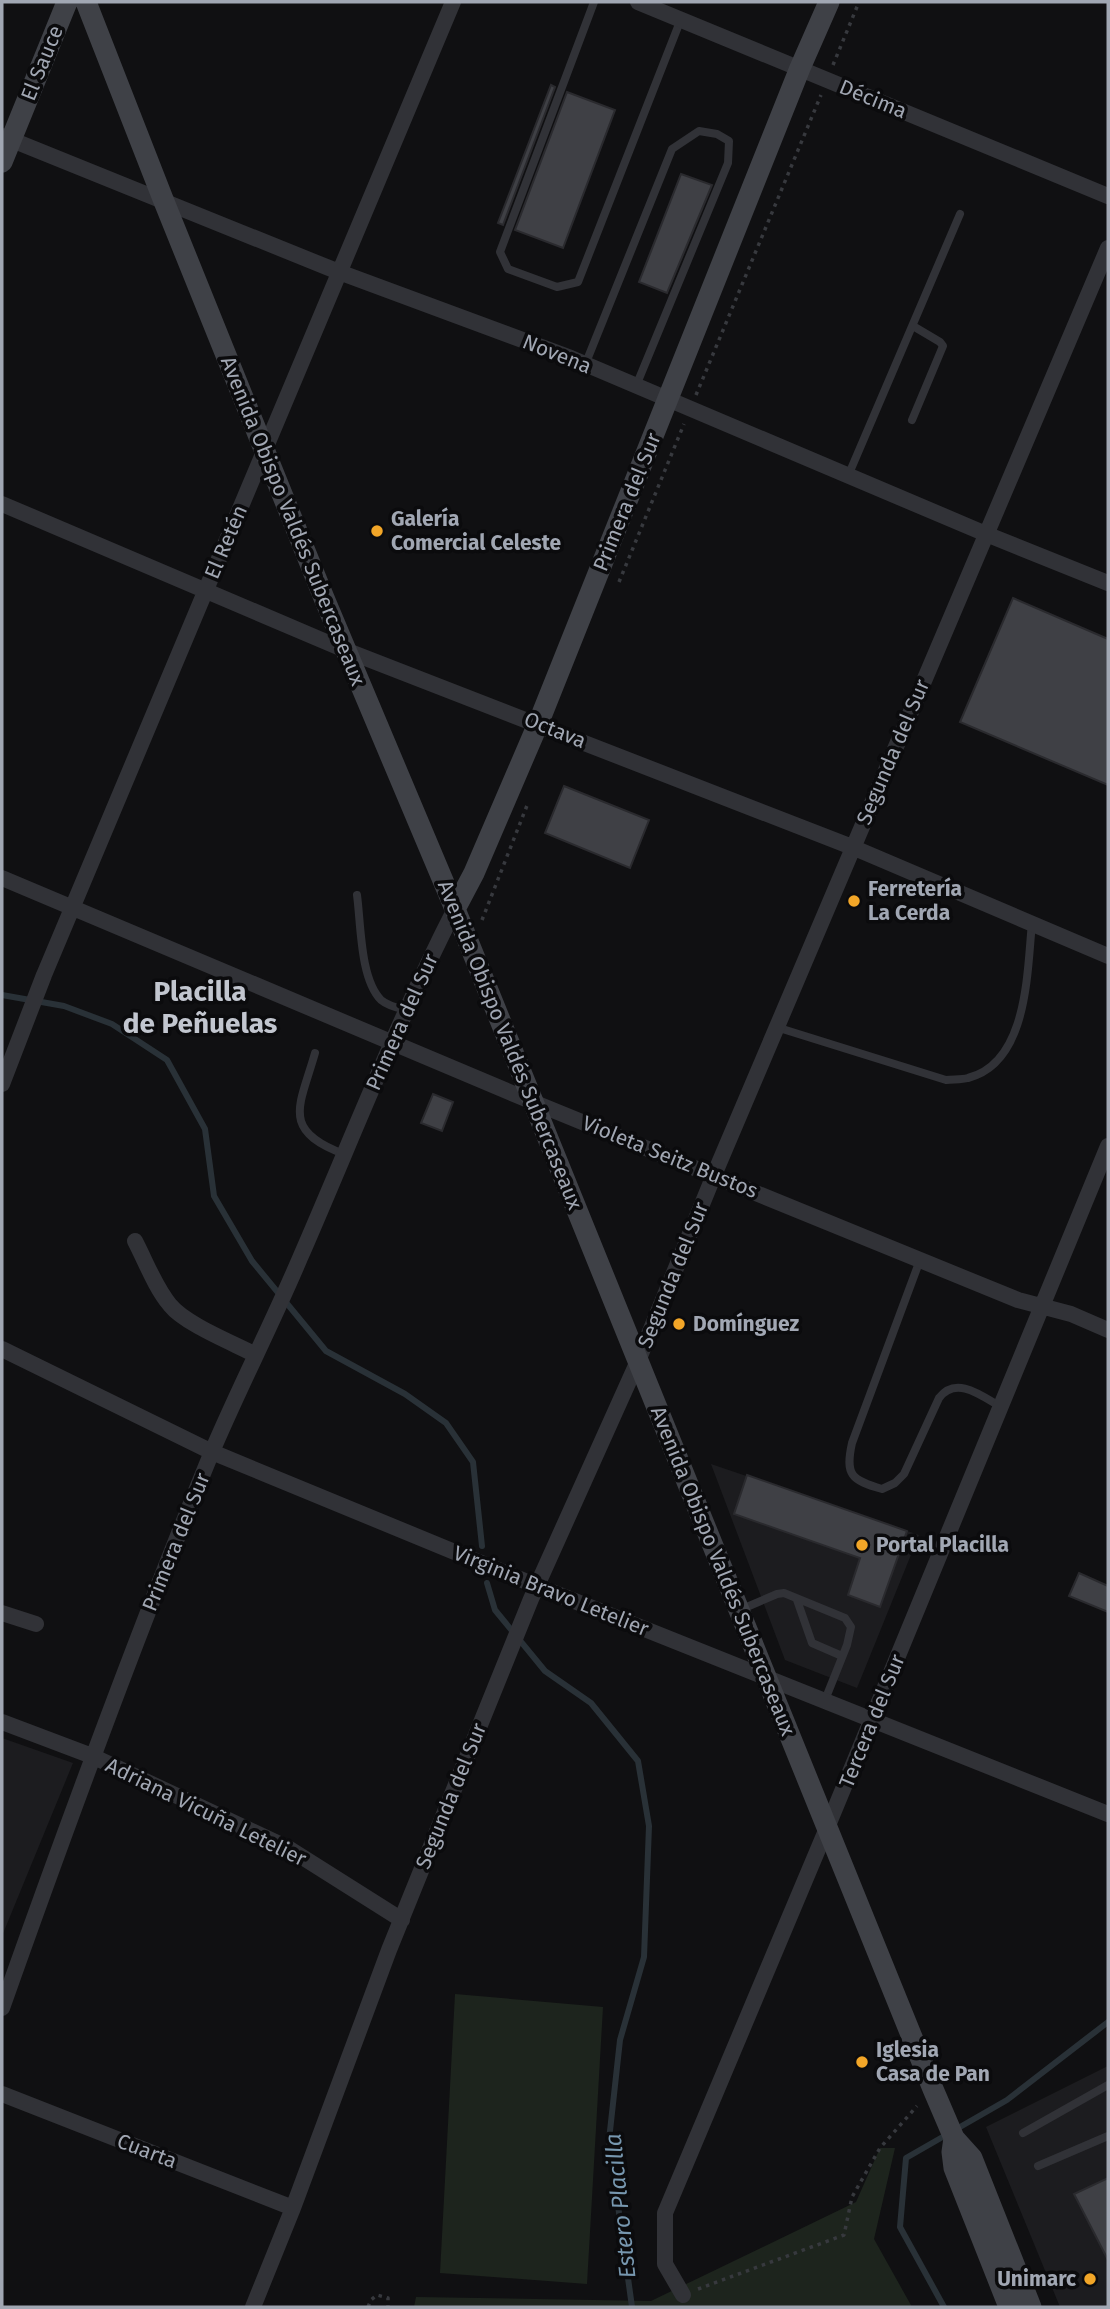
<svg xmlns="http://www.w3.org/2000/svg" width="1110" height="2309" font-family="'Fira Sans',sans-serif">
<rect width="100%" height="100%" fill="#101012"/>
<path fill="#1c1c1f" d="M711 1464 919 1535 857 1688 785 1660Z
M2 1738 73 1763 2 1936Z
M1108 2066V2307H1060L986 2127Z"/>
<path fill="#1d241d" d="M455 1994 603 2007 587 2284 440 2273Z
M880 2148H895L874 2239 912 2307H414L416 2297 651 2301 856 2202Z"/>
<g fill="none" stroke-linecap="round" stroke-linejoin="round">
<path stroke="#293137" stroke-width="6" d="M2 995 64 1006 112 1024 167 1060 205 1129 214 1196 252 1261 326 1351 405 1394 446 1423 473 1462 482 1546
M487 1583 495 1610 545 1671 591 1703 638 1761 649 1826 644 1957 620 2040 609 2140 632 2307
M944 2307 900 2227 906 2158 1007 2100 1108 2022"/>
</g>
<path fill="#3f4045" stroke="#2a2a2e" stroke-width="2" d="M551 85 555 87 503 225 498 223Z
M567 92 615 110 563 248 515 230Z
M681 174 712 185 667 293 639 282Z
M1013 598 1108 639V785L960 722Z
M564 786 649 820 630 868 545 833Z
M433 1094 453 1102 442 1131 421 1123Z
M747 1475 907 1531 880 1607 848 1595 860 1558 734 1514Z
M1079 1573 1108 1586V1612L1069 1596Z
M1108 2178V2260L1074 2194Z"/>
<g fill="none" stroke-linecap="round" stroke-linejoin="round">
<path stroke="#37393e" stroke-width="3.5" stroke-dasharray="3.5 5" stroke-linecap="butt" d="M833 65 859 2
M696 395 821 95
M619 582 684 424
M482 920 528 803
M698 2289 844 2235 852 2197 880 2148 917 2106
M368 2307 371 2300 377 2295 388 2298V2307"/>
<path stroke="#313237" stroke-width="8" d="M594 2 500 252 508 269 557 287 578 282 681 19
M585 365 672 149 699 131 717 134 729 141 728 163 636 386
M912 420 943 346 940 342 913 326
M848 476 960 214
M357 895C361 924 360 979 381 1000 388 1006 398 1008 406 1010
M776 1027 946 1080C953 1079 961 1080 968 1078 1028 1063 1027 972 1032 923
M315 1053C300 1106 280 1130 344 1154
M920 1260 852 1443C845 1475 851 1480 882 1489L895 1483 904 1474 939 1398C956 1375 982 1396 1001 1407
M797 1600 812 1643 842 1656
M742 1609 777 1594 784 1593 845 1618 851 1627 847 1645 825 1700
M1023 2133 1108 2085
M1038 2166 1108 2136"/>
<path stroke="#313237" stroke-width="16" d="M638 2 1108 196
M2 136 339 272 571 358 986 534 1108 583
M2 504 345 650 852 847 1108 956
M2 878 533 1102 1018 1300 1071 1314 1108 1330
M2 1084 44 975 453 2
M135 1241C146 1262 155 1287 170 1305 185 1324 233 1343 256 1355
M2 1349 212 1452 537 1586 1108 1814
M2 1613 36 1624
M2 1722 92 1756 288 1848 402 1920
M2 2008C68 1822 136 1636 211 1454 239 1388 272 1324 300 1258 351 1141 397 1022 455 909
M2 2094 293 2208
M683 2295 665 2264V2213L827 1828 1108 1146
M253 2307 293 2208 389 1950 531 1599 638 1361 714 1175 1108 248"/>
<path stroke="#3f4147" stroke-width="21" d="M86 2 163 199 324 598 455 909 933 2089 954 2138 972 2158 1031 2307
M2 162 67 2
M455 909 474 873 538 724 800 68 829 2
M954 2138 952 2152 954 2168 1009 2307"/>
</g>
<g fill="#f2a628" stroke="#0b0b0d" stroke-width="2.5">
<circle cx="377" cy="531" r="7"/>
<circle cx="854" cy="901" r="7"/>
<circle cx="679" cy="1324" r="7"/>
<circle cx="862" cy="1545" r="7"/>
<circle cx="862" cy="2062" r="7"/>
<circle cx="1090" cy="2279" r="7"/>
</g>
<g text-anchor="middle" dominant-baseline="central" stroke-width="7" stroke-linejoin="round" paint-order="stroke">
<g font-size="21" fill="#a1a7b3" stroke="#0b0b0d">
<text transform="translate(42 63) rotate(-68)">El Sauce</text>
<text transform="translate(873 99) rotate(22)">Décima</text>
<text transform="translate(557 354) rotate(22)">Novena</text>
<text transform="translate(627 502) rotate(-68)">Primera del Sur</text>
<text transform="translate(293 521) rotate(68)">Avenida Obispo Valdés Subercaseaux</text>
<text transform="translate(226 542) rotate(-67)">El Retén</text>
<text transform="translate(555 730) rotate(22)">Octava</text>
<text transform="translate(893 752) rotate(-67)">Segunda del Sur</text>
<text transform="translate(402 1022) rotate(-66)">Primera del Sur</text>
<text transform="translate(510 1045) rotate(68)">Avenida Obispo Valdés Subercaseaux</text>
<text transform="translate(670 1157) rotate(22)">Violeta Seitz Bustos</text>
<text transform="translate(673 1275) rotate(-68)">Segunda del Sur</text>
<text transform="translate(176 1542) rotate(-68)">Primera del Sur</text>
<text transform="translate(723 1571) rotate(68)">Avenida Obispo Valdés Subercaseaux</text>
<text transform="translate(551 1591) rotate(22)">Virginia Bravo Letelier</text>
<text transform="translate(872 1721) rotate(-68)">Tercera del Sur</text>
<text transform="translate(451 1796) rotate(-68)">Segunda del Sur</text>
<text transform="translate(206 1812) rotate(26)">Adriana Vicuña Letelier</text>
<text transform="translate(147 2151) rotate(21)">Cuarta</text>
</g>
<g font-size="21" font-weight="bold" fill="#a1a7b3" stroke="#0b0b0d" text-anchor="start">
<text x="391" y="519">Galería<tspan x="391" dy="24">Comercial Celeste</tspan></text>
<text x="868" y="889">Ferretería<tspan x="868" dy="24">La Cerda</tspan></text>
<text x="693" y="1324">Domínguez</text>
<text x="876" y="1545">Portal Placilla</text>
<text x="876" y="2050">Iglesia<tspan x="876" dy="24">Casa de Pan</tspan></text>
<text x="1076" y="2279" text-anchor="end">Unimarc</text>
</g>
<g font-size="23" font-style="italic" fill="#7797af" stroke="#0b0b0d">
<text transform="translate(620 2206) rotate(-96)">Estero Placilla</text>
</g>
<g font-size="28" font-weight="bold" fill="#c2c6cf" stroke="#0b0b0d">
<text x="200" y="991">Placilla<tspan x="200" dy="32">de Peñuelas</tspan></text>
</g>
</g>
<rect width="1110" height="2309" fill="none" stroke="#a1a7b3" stroke-width="7"/>
</svg>
